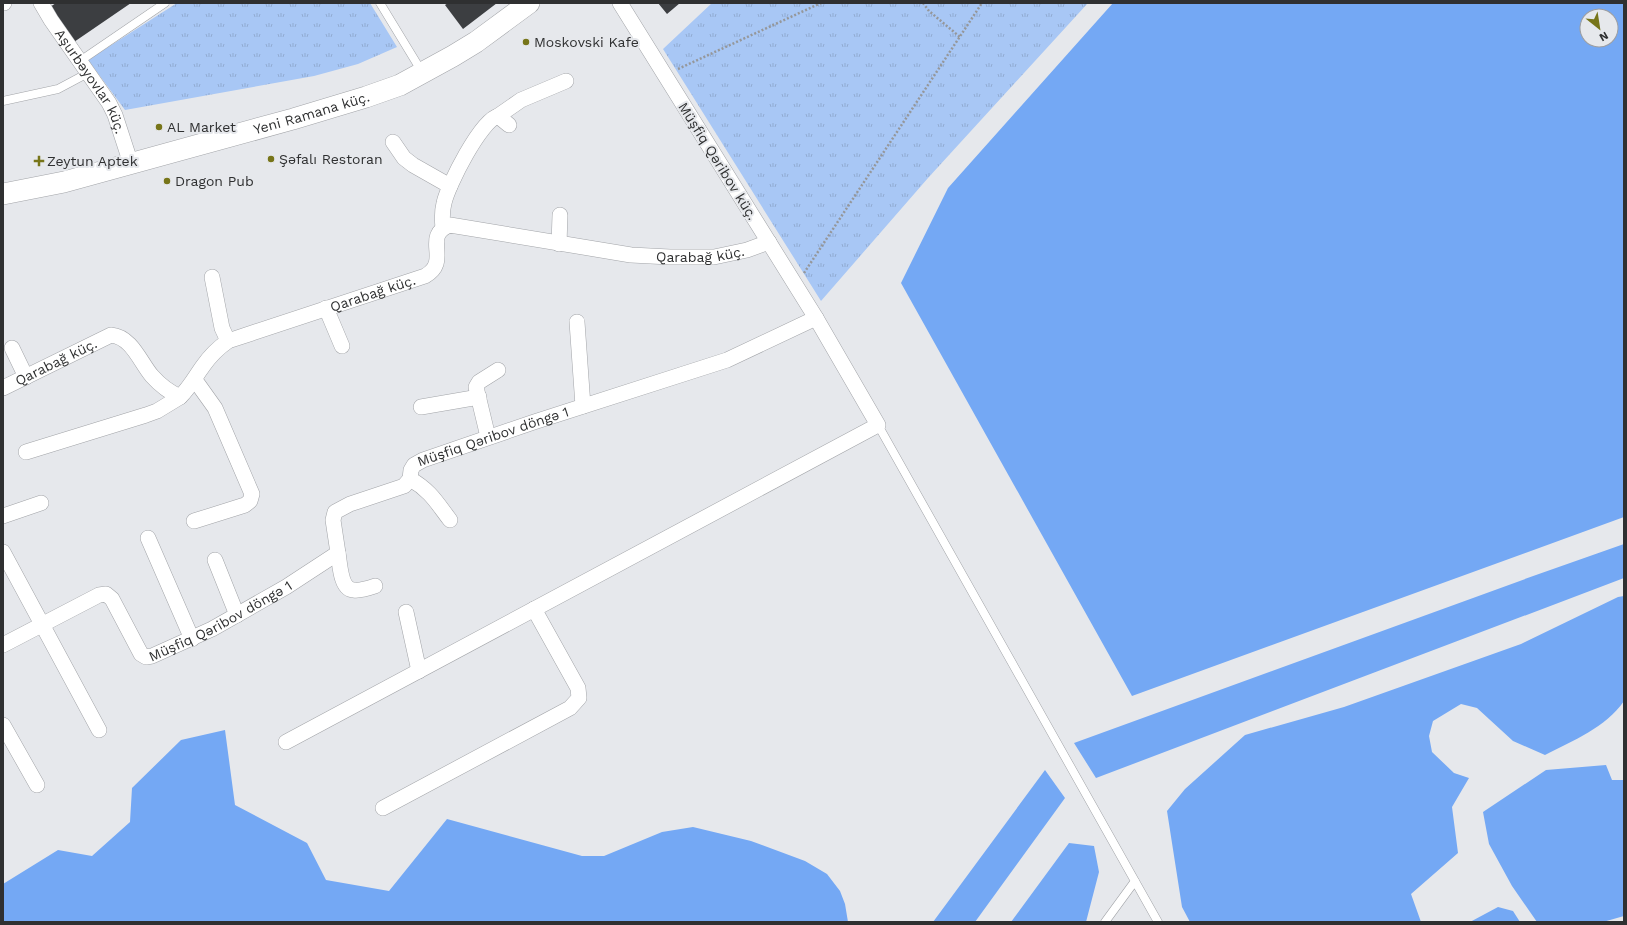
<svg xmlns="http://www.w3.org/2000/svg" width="1627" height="925" font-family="'Work Sans',sans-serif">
<defs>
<pattern id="park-tufts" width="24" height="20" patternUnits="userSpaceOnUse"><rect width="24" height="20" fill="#a8c7f5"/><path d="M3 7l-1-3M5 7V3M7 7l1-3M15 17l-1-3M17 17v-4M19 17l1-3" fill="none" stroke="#91abd2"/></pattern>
</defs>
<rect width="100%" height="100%" fill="#e6e8ec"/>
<path fill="url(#park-tufts)" d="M177 3H370L397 47 358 64 314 76 125 110 88 60Z
M712 3H1088L928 178 821 301 663 49Z"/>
<path fill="#74a8f4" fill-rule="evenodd" d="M1113 3H1624V517L1132 696 901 283 948 188ZM1587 16H1611V40H1587Z
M1624 544V578L1096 778 1074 743 1536 575Z
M1624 596V701C1605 728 1574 740 1545 755L1513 741 1477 708 1461 704 1433 721 1429 736 1432 752 1454 773 1469 778 1452 807 1458 853 1411 894 1421 922H1190L1182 907 1167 811 1185 789 1245 735 1344 707 1521 644 1618 597Z
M225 730 235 805 307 843 326 880 389 891 447 819 582 856H604L662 832 693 827 751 841 805 861 827 874 840 891 845 904 848 922H3V884L58 850 92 856 130 822 132 788 181 740Z
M1606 765 1612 780H1624V916L1603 922H1537L1512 886 1489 844 1483 812 1546 770Z
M1045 770 1065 798 975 922H933Z
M1069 843 1094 846 1099 872 1086 922H1011Z
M1498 907 1513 911 1520 922H1470Z"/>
<path fill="#3c3e41" d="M56 3H131L74 42 50 7Z
M448 3H497L463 29 445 5Z
M658 3H680L667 14Z"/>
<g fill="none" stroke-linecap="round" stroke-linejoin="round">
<defs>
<path id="lane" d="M380 3 422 72
M80 61 165 3
M3 101 58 89 88 73
M878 425 1158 922
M1105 922 1135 881"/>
<g id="street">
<path d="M3 3H4"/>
<path id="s1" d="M41 3 51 20 109 103 115 115 131 164"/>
<path d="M498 116 521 100 566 81"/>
<path d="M393 142 404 158 413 165 450 186"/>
<path d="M443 228C442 219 442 211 444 203 448 185 481 120 498 116L509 125"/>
<path d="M559 244 560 215"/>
<path d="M212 277 222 328 228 341"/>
<path d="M326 308 342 346"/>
<path d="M577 322 583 406"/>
<path d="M12 348 26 377"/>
<path id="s2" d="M3 388 111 335C132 337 140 362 152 376 160 385 169 392 180 397 190 387 195 377 203 366 210 356 218 348 228 341L425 276C452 261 421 236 450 225L631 255 670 257H714L747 250 769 242"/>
<path d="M421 407 479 397"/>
<path d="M488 437 476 387 479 382 498 370"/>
<path d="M26 452 146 415 157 411 180 397"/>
<path d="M410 479C430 490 437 503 450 520"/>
<path d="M3 516 41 503"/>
<path d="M194 521 245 505 250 501 252 494 215 408 195 380"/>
<path d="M148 538 192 639"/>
<path d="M3 552 99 730"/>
<path d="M338 553C340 563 340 590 354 590 360 591 369 588 375 586"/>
<path d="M215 560 237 615"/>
<path d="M406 612 419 671"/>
<path id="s3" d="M3 645 99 595 106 594 112 599 141 654 146 657 152 656 212 629 286 587 338 553 333 520 335 512 350 504 404 486 410 479 411 470 414 465 423 460 534 422 727 360 816 318"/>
<path d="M3 725 37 785"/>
<path d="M286 742 878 425 816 318 620 3"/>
<path d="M383 808 570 708 579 698 578 688 534 609"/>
</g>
<g id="secondary">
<path id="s4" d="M3 194 64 182 293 119 366 97 400 85 453 56 476 42 529 3"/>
</g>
</defs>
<use href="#lane" stroke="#a2a4a8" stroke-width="9"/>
<use href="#street" stroke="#a2a4a8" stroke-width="16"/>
<use href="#secondary" stroke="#a2a4a8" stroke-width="22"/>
<path stroke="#95979a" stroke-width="2.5" stroke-dasharray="2 2" stroke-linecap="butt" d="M923 3 929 11 960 37
M678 69 821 3
M804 273 982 3"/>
<use href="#lane" stroke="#fff" stroke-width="8"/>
<use href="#street" stroke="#fff" stroke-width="15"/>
<use href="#secondary" stroke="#fff" stroke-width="21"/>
</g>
<g fill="#777519" stroke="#e6e8ec" stroke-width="1.5">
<circle cx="526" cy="42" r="4"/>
<circle cx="159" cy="127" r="4"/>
<circle cx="271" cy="159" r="4"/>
<path d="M37 155h4v4h4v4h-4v4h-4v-4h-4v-4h4z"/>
<circle cx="167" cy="181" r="4"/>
</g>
<g text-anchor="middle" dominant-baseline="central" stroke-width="4" stroke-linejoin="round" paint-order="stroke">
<g font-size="14" fill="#2f3031" stroke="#e6e8ec" text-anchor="start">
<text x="534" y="42">Moskovski Kafe</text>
<text x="167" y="127">AL Market</text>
<text x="279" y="159">Şəfalı Restoran</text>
<text x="47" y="161">Zeytun Aptek</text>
<text x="175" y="181">Dragon Pub</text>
</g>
<g font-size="14" fill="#2f3031" stroke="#e6e8ec">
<text stroke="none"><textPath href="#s1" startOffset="93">Aşurbəyovlar küç.</textPath></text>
<text stroke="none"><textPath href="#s4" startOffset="319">Yeni Ramana küç.</textPath></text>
<text transform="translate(718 161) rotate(58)">Müşfiq Qəribov küç.</text>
<text stroke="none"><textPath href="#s2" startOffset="812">Qarabağ küç.</textPath></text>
<text stroke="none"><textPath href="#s2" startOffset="442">Qarabağ küç.</textPath></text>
<text stroke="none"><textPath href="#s2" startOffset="59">Qarabağ küç.</textPath></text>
<text stroke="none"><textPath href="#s3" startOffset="634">Müşfiq Qəribov döngə 1</textPath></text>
<text stroke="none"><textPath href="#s3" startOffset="274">Müşfiq Qəribov döngə 1</textPath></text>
</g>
</g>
<rect width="1627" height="925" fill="none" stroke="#2f3031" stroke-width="8"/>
<g transform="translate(1599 28) rotate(150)"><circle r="19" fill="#e6e8ec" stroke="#9d9ea1"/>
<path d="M0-3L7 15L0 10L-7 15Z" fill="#777519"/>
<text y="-6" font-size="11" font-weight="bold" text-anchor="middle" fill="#2f3031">N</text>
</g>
</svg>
